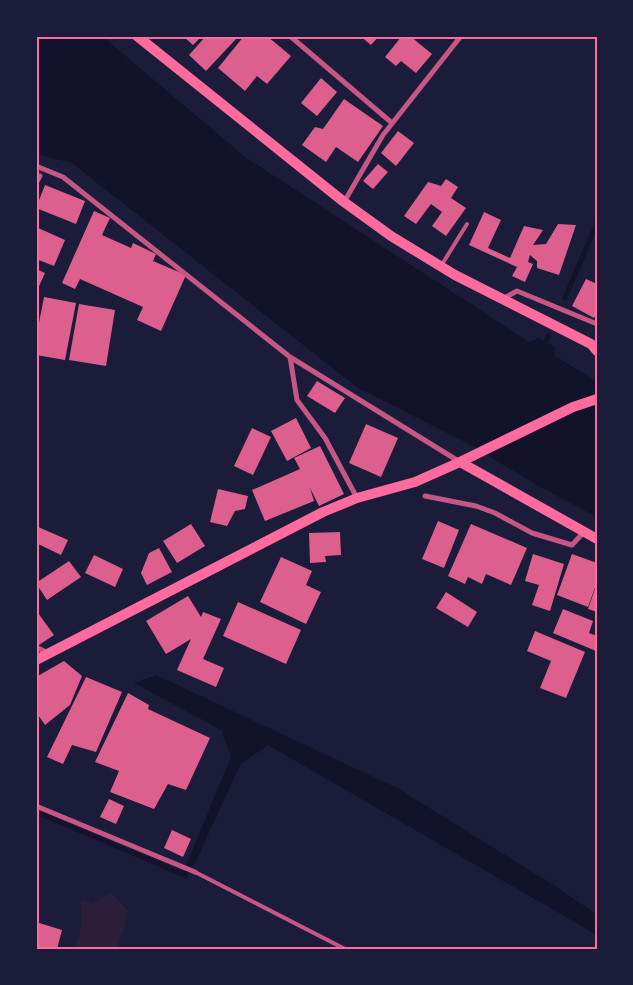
<svg xmlns="http://www.w3.org/2000/svg" width="633" height="985" font-family="'Crimson Pro',serif">
<rect width="100%" height="100%" fill="#1b1b3a"/>
<path fill="#2a1e3b" d="M110 892 129 912 117 949H74L81 929V900L93 904Z"/>
<path fill="#12122b" d="M36 36H102L245 157 529 342 539 338 555 347V356L597 382V517L535 484 471 445 358 388 72 163 36 154Z
M156 675 399 789 558 888 597 915V935L268 745 240 765 194 865 187 863 231 757 221 730 134 683Z"/>
<g fill="none" stroke-linecap="round" stroke-linejoin="round">
<path stroke="#12122b" stroke-width="5" d="M565 298 597 223
M544 347 548 336
M36 812 185 875 192 858"/>
</g>
<path fill="#dd5f8e" d="M183 36H202L193 45Z
M206 36H233L236 39 206 71 189 55Z
M244 36H267L291 56 267 84 257 76 245 91 218 68Z
M360 36H379L371 45Z
M402 36H410L432 54 416 73 401 61 396 66 385 57Z
M321 78 337 92 317 116 301 103Z
M344 99 383 126 358 162 336 147 326 162 302 145 315 127 323 129Z
M398 131 414 143 396 166 381 153Z
M378 164 388 172 373 189 363 181Z
M446 179 458 187 451 198 466 208 446 236 432 226 442 212 431 204 416 224 404 216 428 182 441 186Z
M45 185 85 201 76 224 36 208Z
M94 211 110 218 102 235 131 248 133 243 156 254 153 261 186 275 161 331 137 320 143 307 80 279 75 289 62 283Z
M484 212 501 220 488 248 510 258 524 226 543 230 533 245 546 244 558 224 576 225 559 275 537 268V261L530 255 528 262 533 264 525 282 512 276 517 267 469 245Z
M36 227 65 240 54 266 36 259Z
M36 269 45 273 36 293Z
M586 279 597 284V312L594 318 572 306Z
M44 297 76 303 65 360 36 355V338Z
M79 304 115 310 106 366 69 360Z
M317 381 345 398 335 413 307 396Z
M296 418 311 448 287 461 271 431Z
M366 424 398 438 381 477 349 463Z
M252 428 271 437 253 475 234 466Z
M320 446 344 494 319 506 310 488 314 501 265 521 252 490 300 469 294 458Z
M218 489 248 496 245 509 235 511 227 526 210 522Z
M438 521 459 530 444 568 422 559Z
M191 524 205 546 177 563 163 541Z
M471 524 527 548 511 585 486 574 482 584 468 577 465 584 448 576Z
M36 526 68 540 61 555 36 543Z
M340 532 341 555 325 556 326 562 310 563 309 533Z
M159 548 172 572 147 585 141 573 149 553Z
M533 554 564 564 550 611 532 605 539 585 525 581Z
M572 554 597 563V582L588 607 557 595Z
M94 555 123 569 115 587 85 573Z
M281 557 312 571 306 585 321 592 306 624 260 602Z
M69 561 81 577 47 600 36 583Z
M596 586H597V612L588 609Z
M446 592 477 612 468 627 436 608Z
M188 596 201 617 203 612 221 619 203 659 224 668 216 687 177 670 191 639 166 654 146 621Z
M238 602 301 630 286 664 223 636Z
M563 609 593 621 589 633 597 636 596 651 553 633Z
M38 613 54 635 39 645 36 641V614Z
M535 631 585 652 566 698 540 688 551 661 527 651Z
M64 661 82 676 70 705 45 725 36 712V677Z
M86 677 122 692 96 752 72 745 63 764 47 757Z
M128 693 149 705 148 709 210 738 186 790 168 784 154 809 110 792 119 771 95 762Z
M109 799 124 806 116 824 100 817Z
M172 830 191 839 183 857 164 848Z
M36 922 62 930 57 949H36Z"/>
<g fill="none" stroke-linecap="round" stroke-linejoin="round">
<path stroke="#c65784" stroke-width="4" d="M441 266 467 224
M195 872 345 949"/>
<path stroke="#c65784" stroke-width="5" d="M290 36 392 123
M36 166 63 177 290 357 297 400 325 438 357 498
M36 183 40 176
M344 202 383 135 461 36
M502 299 517 291 597 324
M290 357 460 462
M425 496 476 506 495 513 532 533 572 545 584 532
M36 647 48 653
M36 806 195 872"/>
<path stroke="#ff6b9d" stroke-width="10" d="M137 36 344 202 391 236 455 275 591 344 597 351
M460 462 597 539
M36 660 323 512 357 498 415 482 460 462 573 407 597 399"/>
</g>
<rect width="633" height="985" fill="none" stroke="#1b1b3a" stroke-width="75"/>
<rect x="38" y="38" width="558" height="910" fill="none" stroke="#ff6b9d" stroke-width="2"/>
</svg>
